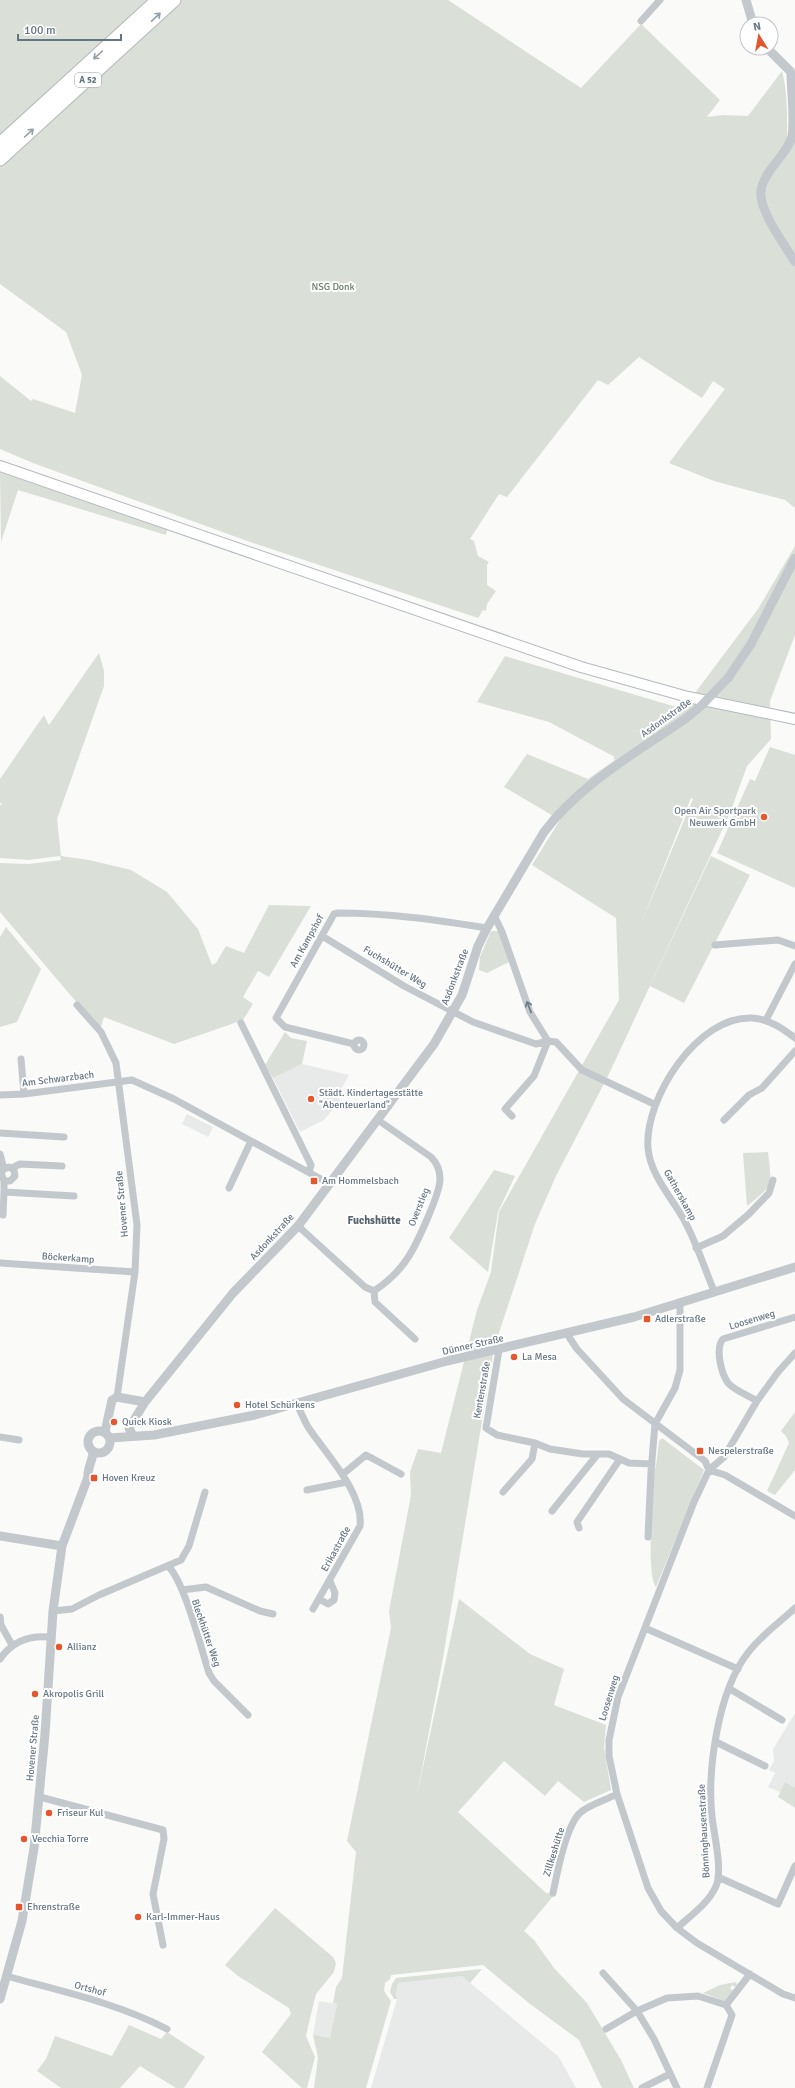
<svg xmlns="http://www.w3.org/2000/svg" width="795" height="2088" font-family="Signika,sans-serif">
<rect width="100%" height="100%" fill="#fafaf8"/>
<path fill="#e8e9e9" d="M302 1064 349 1075 337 1097 340 1100 324 1120 300 1132 273 1078Z
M187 1114 213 1127 208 1137 182 1124Z
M795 1713V1808L785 1802 787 1795 768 1787 775 1773 769 1770 774 1761 773 1749Z
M462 1976 559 2057 576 2088H371L397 1999 396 1996 398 1983Z
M319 2001 337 2004 330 2039 313 2035Z"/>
<path fill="#dadfd7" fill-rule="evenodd" d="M0 0H448L581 88 641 24 720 100 707 117 723 115 748 116 782 71C788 93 787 118 787 141L795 140V508L785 500 714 481 669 463 725 389 713 381 702 398 639 357 608 385 598 380 507 497 499 494 470 539 474 541 478 556 489 562 487 565V585L496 591 487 604 486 611 483 610 478 618 250 542 33 463 0 449V376L31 401 33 399 75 413 82 375 66 332 0 284Z
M0 472 167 530 166 535 18 490 1 542Z
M795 546V635L770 701 771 739 747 766 730 813 609 1074 556 1176 535 1224 494 1348 443 1658 417 1795 459 1599 530 1654 564 1669 554 1705 606 1725 604 1747 611 1790 584 1802 558 1781 545 1796 504 1761 458 1812 546 1893 555 1894 524 1931 534 1940 554 1968 587 2003 621 2060 634 2088H602L579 2040 530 2004 483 1965 391 1975 390 1979 385 1983 384 1991 391 2001 366 2088H314L318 2058 313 2035 330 2038 337 2004 333 2003 336 1987 342 1978 356 1852 347 1841 391 1628 389 1611 411 1495 410 1472 418 1449 441 1453 477 1310 491 1272 499 1212 619 1000 616 918 532 865 560 820 504 787 527 754 588 779 615 760 613 758 615 757 549 722 477 702 505 656 683 709 758 609ZM691 798 693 799 641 924Z
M99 653 104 671V686L57 819 61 856 89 860 131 870 167 892 198 929 212 965 216 963 226 946 244 953 269 905 311 906 269 977 258 971 243 997 253 1004 243 1020 174 1044 104 1017 100 1030 0 912V863L29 864 61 860 60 856 29 860 0 858V806L2 803H0V779L44 715 49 725Z
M770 747 795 755V888L717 853 750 779 755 781Z
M711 856 750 875 684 1003 650 986Z
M6 927 41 969 17 1022 0 1027V937Z
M491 931H499L511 961 487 973 479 970 480 957Z
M285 1032 291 1038 307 1041 302 1064 273 1078 265 1065Z
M768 1152C772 1187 774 1184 747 1206L743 1153Z
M494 1170 515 1176 498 1212 488 1272 449 1238Z
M795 1412V1470L775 1495 767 1491 789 1443 786 1436 781 1431Z
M662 1438 704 1470 656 1587C646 1574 653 1494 653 1473L656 1466 659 1441Z
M785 1782 795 1788V1807L778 1797Z
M275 1908 333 1957 336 1963 334 1972 316 1994 310 2018 306 2036 315 2057 307 2088H302L262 2052 291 2014 289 2008 238 1976 225 1965Z
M482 1969 470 1983 462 1976 398 1983 396 1996 397 1999H394L390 1992 392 1984 396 1978Z
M736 1982 737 1985 735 1987 732 1985 730 1989 733 1990 725 2001 703 1993 720 1985Z
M129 2025 161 2039 167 2032 205 2057 184 2088H176L140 2066 120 2088H61L37 2071 46 2059 55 2036 112 2056Z"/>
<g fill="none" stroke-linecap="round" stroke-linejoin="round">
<defs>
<path id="secondary" d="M0 466 581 667 688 697 795 719"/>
<path id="motorway" d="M0 144 158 0
M0 159 174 0"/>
</defs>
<use href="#secondary" stroke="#b3babf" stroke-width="12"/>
<use href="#motorway" stroke="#b4b9bd" stroke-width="15"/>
<path stroke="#c3c8cc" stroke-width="7" d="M641 21 660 0
M494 915 502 932 530 1012 548 1041 534 1076 505 1109 512 1116
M322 936 404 986 473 1022 536 1044 548 1041 556 1042 582 1070 654 1104
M715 945 778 940 795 946
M77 1005 101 1032 116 1063 137 1225 135 1272 117 1397
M766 1020 795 964
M241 1023 311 1165 309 1172
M354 1045a5 5 0 1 1 10 0a5 5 0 1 1-10 0Z
M354 1044 285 1027 276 1018 334 914 338 913C388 913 437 920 487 928
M21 1059 24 1094
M0 1095 24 1094 132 1080 174 1099 330 1184
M724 1120 749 1095 762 1088 795 1051
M0 1133 64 1137
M0 1154 4 1169
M12 1168 20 1164 62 1166
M4 1181H10L15 1176 14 1170 9 1167 4 1169 1 1173 4 1181V1192L74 1196
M229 1188 251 1141
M3 1215 4 1192
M298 1226 365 1287 374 1291C386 1283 399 1271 407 1259 416 1246 440 1194 440 1179 440 1170 437 1163 431 1157L378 1120
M696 1248 723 1236 749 1214 769 1193 773 1180
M0 1263 135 1272
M374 1291 375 1302 415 1339
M714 1291C704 1267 696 1241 683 1218 671 1197 650 1174 648 1148 644 1099 698 1015 752 1018 769 1019 782 1028 795 1038
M567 1334 577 1349 623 1399 705 1461 709 1470
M499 1350 486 1428 497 1435 535 1443 550 1449 583 1454H609L629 1463 652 1464
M795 1353 778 1372 757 1401 724 1457 709 1470 694 1502 618 1697 609 1740V1756L617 1794 648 1888 661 1911 677 1928 697 1943 783 1994 795 1998
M757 1401C749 1396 734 1390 728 1383 721 1373 715 1348 723 1339L795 1317
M297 1405C301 1412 304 1420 308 1427 326 1454 364 1493 360 1526L313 1609
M0 1437 19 1440
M709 1470 725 1475 795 1516
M343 1474 366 1455 401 1474
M307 1490 347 1482
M503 1492 532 1459 535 1443
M552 1511 597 1455
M579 1528 577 1522 620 1459
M648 1537 651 1472 655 1424 675 1388 680 1370V1302
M169 1567C185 1584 201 1648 209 1673L214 1681 248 1715
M182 1590 206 1587 260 1611 273 1614
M319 1599 328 1604 334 1600 335 1593 330 1581
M53 1611 72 1609 99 1595 181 1560 189 1546 205 1492
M0 1617 1 1625 12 1645
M645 1628 738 1669
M0 1659C12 1641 29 1635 50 1637
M730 1689 782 1720
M716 1742 765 1766
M40 1797 163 1830 164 1839 153 1894 163 1945
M718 1877 778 1904 795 1866
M553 1893C557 1874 566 1824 581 1812 591 1804 606 1800 617 1794
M677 1928C690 1916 709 1903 716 1886 723 1871 714 1834 712 1817 707 1770 718 1692 747 1654 760 1636 779 1623 795 1608
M603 1973 637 2011 606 2029
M6 1976C60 1991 117 2003 167 2029
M642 2088 670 2074
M677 2088 654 2039 637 2011 667 1998 698 1996 726 2005
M707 2088 732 2015 726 2005 750 1974"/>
<path stroke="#c3c8cc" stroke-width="9" d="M746 0 753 24
M767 48 791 72C791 92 795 117 792 136 789 149 776 161 769 172 765 178 761 185 761 192 759 211 785 245 795 262
M728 678 751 644 795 558
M88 1442a11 11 0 1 1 22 0a11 11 0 1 1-22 0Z
M105 1432 112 1400 117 1397 145 1402
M133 1436 129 1428 145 1402 233 1293 298 1226 434 1044 462 995 478 946 487 928 544 832C581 783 636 753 685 719
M110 1438 154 1435 255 1415 447 1361 634 1317 795 1267
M0 1536 62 1546
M0 1999 22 1921 34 1848 45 1734 53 1611 62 1546 88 1477C87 1469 93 1460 93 1452"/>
<use href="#secondary" stroke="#fff" stroke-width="10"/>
<use href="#motorway" stroke="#fff" stroke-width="13"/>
<path stroke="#c3c8cc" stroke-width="9" d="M685 719 701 706 728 678"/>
</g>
<defs><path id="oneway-shaft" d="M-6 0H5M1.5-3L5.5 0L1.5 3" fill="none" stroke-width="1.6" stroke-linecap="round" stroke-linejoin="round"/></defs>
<g stroke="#939fa8">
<use href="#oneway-shaft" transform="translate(156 17) rotate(-43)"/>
<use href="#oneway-shaft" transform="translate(98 55) rotate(138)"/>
<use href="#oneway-shaft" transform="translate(29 133) rotate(-42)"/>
</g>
<use stroke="#6a7a87" href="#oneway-shaft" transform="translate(529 1007) rotate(-111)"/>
<g fill="#e4572e" stroke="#fff" stroke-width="1.5">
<circle cx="764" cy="817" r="4"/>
<circle cx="311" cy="1099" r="4"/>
<rect x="310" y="1177" width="8" height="8" rx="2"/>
<rect x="643" y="1315" width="8" height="8" rx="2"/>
<circle cx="514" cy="1357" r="4"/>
<circle cx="237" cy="1405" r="4"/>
<circle cx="114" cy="1422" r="4"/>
<rect x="696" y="1447" width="8" height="8" rx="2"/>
<rect x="90" y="1474" width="8" height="8" rx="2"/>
<circle cx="59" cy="1647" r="4"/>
<circle cx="35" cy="1694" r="4"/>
<circle cx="49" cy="1813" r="4"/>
<circle cx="24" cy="1839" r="4"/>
<rect x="15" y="1903" width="8" height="8" rx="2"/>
<circle cx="138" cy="1917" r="4"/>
</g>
<g text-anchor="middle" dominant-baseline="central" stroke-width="4" stroke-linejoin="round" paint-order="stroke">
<rect fill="#fff" stroke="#939fa8" stroke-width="1" x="75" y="73" width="26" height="14" rx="3"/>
<g font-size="9" font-weight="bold" fill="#657683">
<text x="88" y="80">A 52</text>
</g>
<g font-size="10" fill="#687a64" stroke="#fff">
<text x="333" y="287">NSG Donk</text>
</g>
<g font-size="10" fill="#657683" stroke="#fff">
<text transform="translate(666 718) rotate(-36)">Asdonkstraße</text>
<text transform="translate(307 941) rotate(-61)">Am Kampshof</text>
<text transform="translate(395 967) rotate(31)">Fuchshütter Weg</text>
<text transform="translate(455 977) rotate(-69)">Asdonkstraße</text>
<text transform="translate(58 1079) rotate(-7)">Am Schwarzbach</text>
<text transform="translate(680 1195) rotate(61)">Gatherskamp</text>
<text transform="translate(122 1204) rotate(-95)">Hovener Straße</text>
<text transform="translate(419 1207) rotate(-68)">Overstieg</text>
<text transform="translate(272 1237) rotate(-47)">Asdonkstraße</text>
<text transform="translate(68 1258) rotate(4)">Böckerkamp</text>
<text transform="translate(752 1320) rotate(-17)">Loosenweg</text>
<text transform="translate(473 1345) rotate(-13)">Dünner Straße</text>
<text transform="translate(482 1390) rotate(-80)">Kentenstraße</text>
<text transform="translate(336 1549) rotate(-61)">Erikastraße</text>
<text transform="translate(206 1633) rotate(71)">Bleckhütter Weg</text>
<text transform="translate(609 1698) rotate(-73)">Loosenweg</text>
<text transform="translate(33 1748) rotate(-85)">Hovener Straße</text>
<text transform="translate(704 1831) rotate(-93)">Bönninghausenstraße</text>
<text transform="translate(554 1852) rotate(-73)">Zillkeshütte</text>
<text transform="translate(90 1989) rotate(15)">Ortshof</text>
</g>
<g font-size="10" fill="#657683" stroke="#fff" text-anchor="start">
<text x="756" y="811" text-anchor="end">Open Air Sportpark<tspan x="756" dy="12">Neuwerk GmbH</tspan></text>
<text x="319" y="1093">Städt. Kindertagesstätte<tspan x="319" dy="12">"Abenteuerland"</tspan></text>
<text x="322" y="1181">Am Hommelsbach</text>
<text x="655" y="1319">Adlerstraße</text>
<text x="522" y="1357">La Mesa</text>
<text x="245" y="1405">Hotel Schürkens</text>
<text x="122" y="1422">Quick Kiosk</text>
<text x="708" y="1451">Nespelerstraße</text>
<text x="102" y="1478">Hoven Kreuz</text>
<text x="67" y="1647">Allianz</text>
<text x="43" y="1694">Akropolis Grill</text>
<text x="57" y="1813">Friseur Kul</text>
<text x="32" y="1839">Vecchia Torre</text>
<text x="27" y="1907">Ehrenstraße</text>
<text x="146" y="1917">Karl-Immer-Haus</text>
</g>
<g font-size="11" font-weight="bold" fill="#57646e" stroke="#fff">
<text x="374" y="1220">Fuchshütte</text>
</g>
</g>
<g transform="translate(759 36) rotate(349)"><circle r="19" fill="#ffffff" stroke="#c1c8cd"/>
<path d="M0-3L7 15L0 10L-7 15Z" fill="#e4572e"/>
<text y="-6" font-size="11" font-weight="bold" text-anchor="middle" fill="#657683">N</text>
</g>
<path d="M18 34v6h103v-6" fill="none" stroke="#657683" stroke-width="2"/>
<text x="24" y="34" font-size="12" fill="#657683" stroke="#ffffff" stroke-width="3" paint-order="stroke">100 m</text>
</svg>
